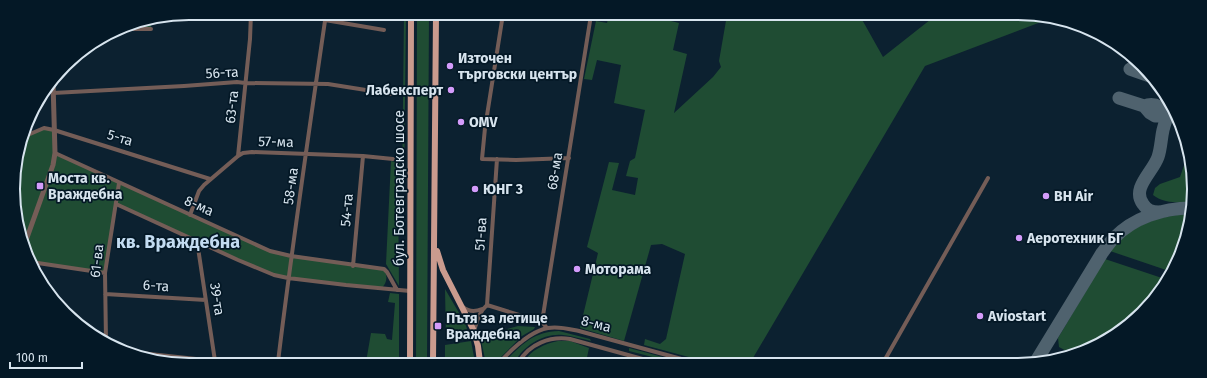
<svg xmlns="http://www.w3.org/2000/svg" width="1207" height="378" font-family="'Fira Sans',sans-serif">
<rect width="100%" height="100%" fill="#0c2130"/>
<path fill="#1f4c33" d="M404 14H406L404 191 403 190 402 187Z
M417 14H429L427 362H416Z
M609 15H646L679 23 673 50 687 54 674 113 713 77 721 67 719 61 727 15 860 16 883 57 935 16 1054 17 925 66 750 363H711L644 345 645 339 660 344 666 339 685 254 662 244 651 245 624 341 580 328 598 253 587 247 609 162 619 163 612 190 635 195 638 178 626 176 630 161 635 158 645 110 614 103 621 65 597 60 592 80 584 79 596 21 607 23Z
M151 20V29H117L122 26Z
M44 128 54 130 55 153 270 251 384 269C388 277 387 283 381 289L274 275 116 204 105 273 31 262 19 234 14 166 23 137Z
M1189 151 1191 155V202C1178 203 1163 203 1153 195L1155 188 1160 184 1180 177Z
M391 161 400 163V178L398 189 399 286 386 264Z
M1191 214V224L1172 272 1110 251C1130 225 1159 215 1191 214Z
M1105 259 1168 280 1134 321 1096 347 1072 354 1059 347 1058 338Z
M445 289 465 323 470 338 446 340Z
M390 293 399 294V362H366L371 333 385 334 387 339 392 340 395 303 388 302Z
M518 326 535 327 534 329 522 336 496 362H486V359H485L481 340 507 329Z
M559 331 590 339 591 341C582 339 572 336 563 335 544 333 524 345 515 362H504C522 345 532 332 559 331Z
M471 341 475 362H445V345Z
M558 341H570L589 348 586 362H524C531 350 544 344 558 341Z
M629 348 685 363H676L629 351Z"/>
<g fill="none" stroke-linecap="round" stroke-linejoin="round">
<path stroke="#4f626e" stroke-width="13" d="M1130 69 1150 76
M1119 98 1144 106 1150 113 1155 116H1160L1168 115C1162 107 1154 102 1144 106
M1159 212C1151 212 1147 210 1143 204 1131 188 1153 172 1158 157 1161 148 1161 139 1163 130 1165 122 1168 114 1171 106
M1035 363 1102 253C1106 248 1109 243 1114 238 1133 218 1163 208 1191 208"/>
<path stroke="#745d57" stroke-width="4" d="M503 14 485 128 482 159 516 160 569 158
M325 20 384 30
M117 29H151
M53 93 184 86 237 82 245 83 328 84 391 94
M23 137 44 128 54 130 210 179
M55 153 270 251 291 256 384 269 387 272 397 290
M238 156 250 39 251 13
M116 204 238 260 274 275 288 278 346 285 410 291
M190 215 199 191 204 185 238 156 243 153 252 152 363 156 393 159
M197 241 215 361
M31 262 105 273
M353 266 363 156
M105 294 206 300
M487 305 542 322
M463 307C469 312 475 312 482 309
M547 328 542 322 591 15
M474 331C477 321 479 312 487 305L497 159
M106 341 105 273 119 183
M131 352 224 362
M278 362C292 246 309 130 326 14
M500 362C511 350 531 331 548 328 559 326 569 329 579 331L696 363
M519 362C529 344 550 336 570 339L657 363
M883 363 988 178"/>
<path stroke="#745d57" stroke-width="5" d="M24 246 53 165 55 153 53 82"/>
<path stroke="#ca9b8e" stroke-width="6" d="M437 251 443 270 474 331 478 346 480 362
M410 362 411 14
M433 362 436 14"/>
</g>
<g fill="#d49cfb" stroke="#041826" stroke-width="1.5">
<circle cx="450" cy="66" r="4"/>
<circle cx="451" cy="90" r="4"/>
<circle cx="461" cy="122" r="4"/>
<rect x="36" y="182" width="8" height="8" rx="2"/>
<circle cx="475" cy="189" r="4"/>
<circle cx="1046" cy="196" r="4"/>
<circle cx="1019" cy="238" r="4"/>
<circle cx="577" cy="269" r="4"/>
<circle cx="980" cy="316" r="4"/>
<rect x="434" y="322" width="8" height="8" rx="2"/>
</g>
<g text-anchor="middle" dominant-baseline="central" stroke-width="3.5" stroke-linejoin="round" paint-order="stroke">
<g font-size="14" font-weight="bold" fill="#d7e4ee" stroke="#041826" text-anchor="start">
<text x="458" y="58">Източен<tspan x="458" dy="16">търговски център</tspan></text>
<text x="443" y="90" text-anchor="end">Лабексперт</text>
<text x="469" y="122">OMV</text>
<text x="48" y="178">Моста кв.<tspan x="48" dy="16">Враждебна</tspan></text>
<text x="483" y="189">ЮНГ 3</text>
<text x="1054" y="196">BH Air</text>
<text x="1027" y="238">Аеротехник БГ</text>
<text x="585" y="269">Моторама</text>
<text x="988" y="316">Aviostart</text>
<text x="446" y="318">Пътя за летище<tspan x="446" dy="16">Враждебна</tspan></text>
</g>
<g font-size="14" fill="#d7e4ee" stroke="#041826">
<text transform="translate(222 73) rotate(-3)">56-та</text>
<text transform="translate(232 107) rotate(-84)">63-та</text>
<text transform="translate(120 138) rotate(17)">5-та</text>
<text transform="translate(276 142) rotate(2)">57-ма</text>
<text transform="translate(555 171) rotate(-81)">68-ма</text>
<text transform="translate(291 186) rotate(-82)">58-ма</text>
<text transform="translate(399 188) rotate(-90)">бул. Ботевградско шосе</text>
<text transform="translate(199 206) rotate(24)">8-ма</text>
<text transform="translate(347 210) rotate(-85)">54-та</text>
<text transform="translate(481 234) rotate(-86)">51-ва</text>
<text transform="translate(97 261) rotate(-83)">61-ва</text>
<text transform="translate(156 286) rotate(4)">6-та</text>
<text transform="translate(217 299) rotate(81)">39-та</text>
<text transform="translate(596 324) rotate(15)">8-ма</text>
</g>
<g font-size="18" font-weight="bold" fill="#c3dcf1" stroke="#041826">
<text x="178" y="242">кв. Враждебна</text>
</g>
</g>
<path d="M0 0H1207V378H0ZM189 20H1018A169 169 0 0 1 1187 189V189A169 169 0 0 1 1018 358H189A169 169 0 0 1 20 189V189A169 169 0 0 1 189 20Z" fill="#041826" fill-rule="evenodd"/>
<path fill="none" stroke="#d7e4ee" stroke-width="2" d="M189 20H1018A169 169 0 0 1 1187 189V189A169 169 0 0 1 1018 358H189A169 169 0 0 1 20 189V189A169 169 0 0 1 189 20Z"/>
<path d="M10 362v6h72v-6" fill="none" stroke="#d7e4ee" stroke-width="2"/>
<text x="16" y="362" font-size="12" fill="#d7e4ee" stroke="#041826" stroke-width="3" paint-order="stroke">100 m</text>
</svg>
